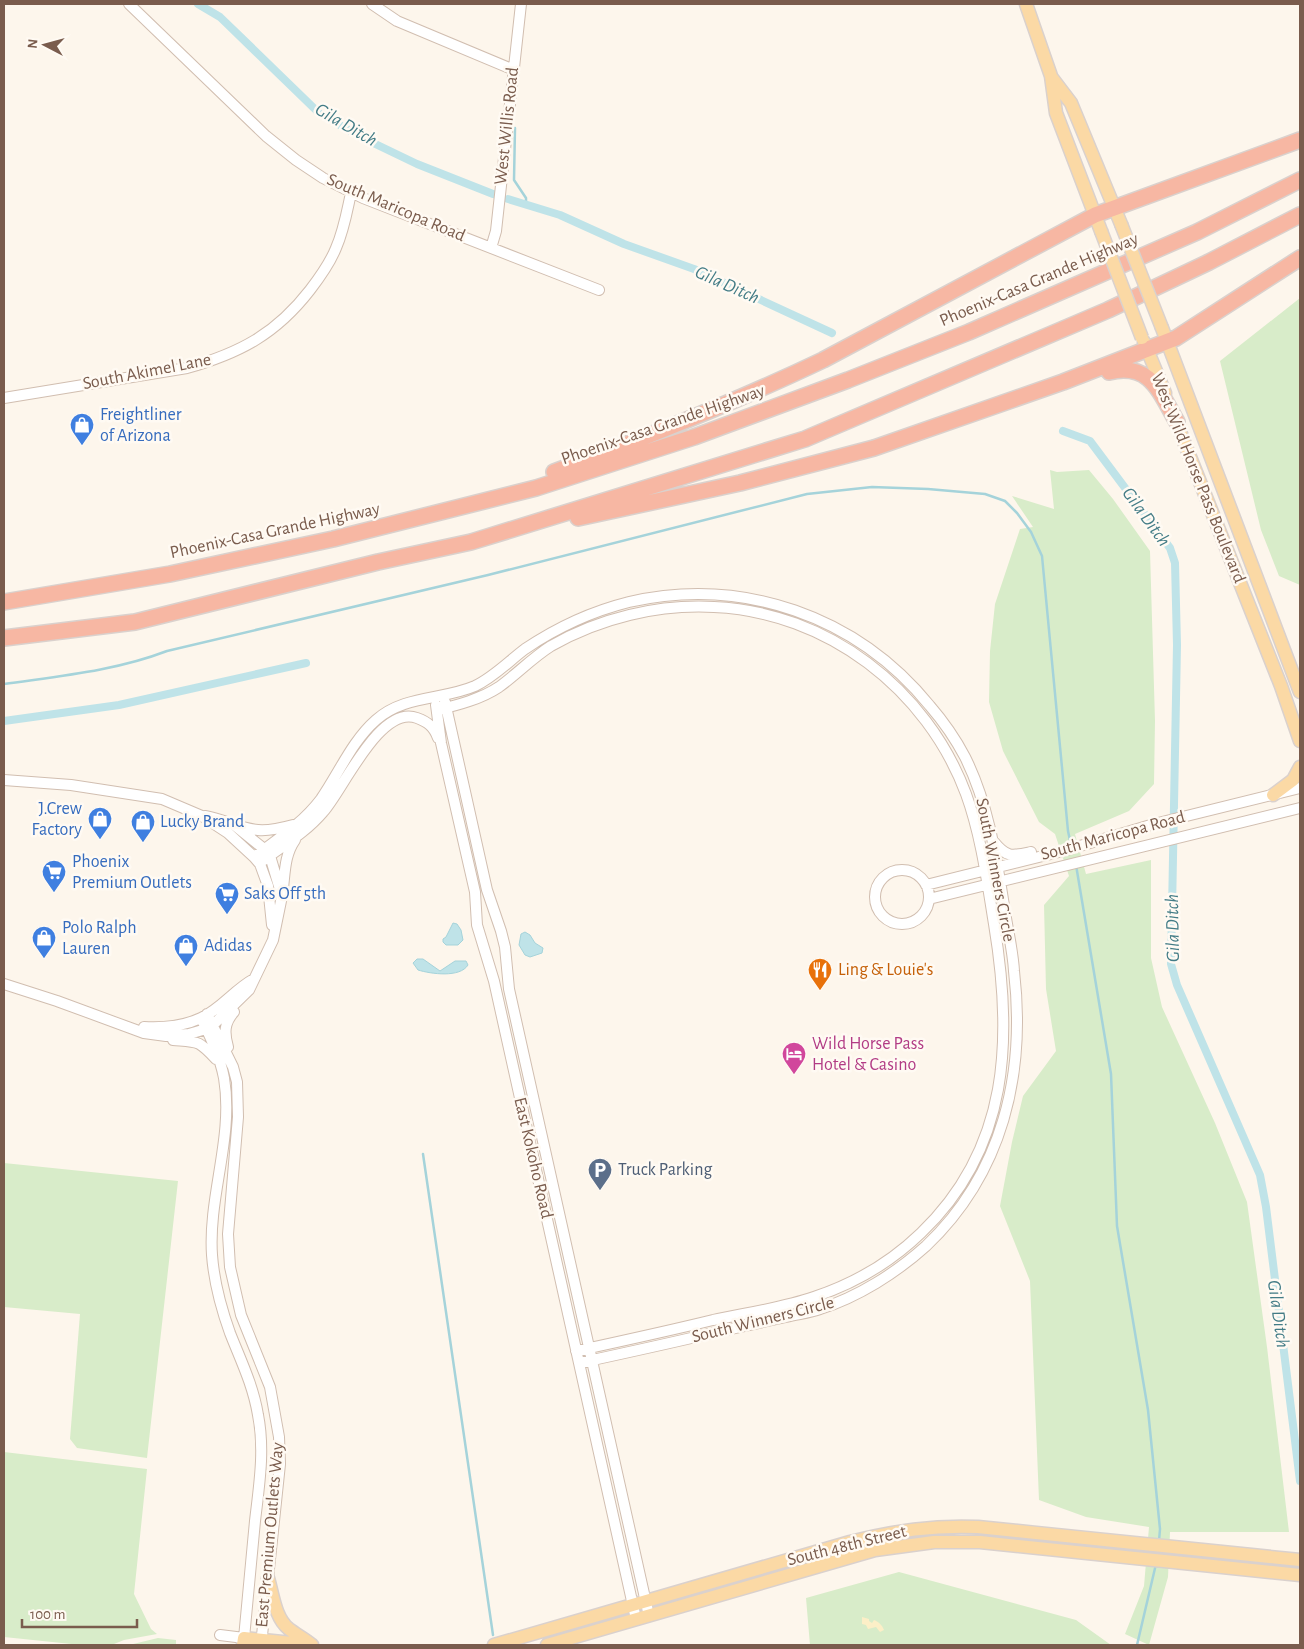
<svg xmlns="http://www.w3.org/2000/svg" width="1304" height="1649" font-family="'Alegreya Sans',sans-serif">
<rect width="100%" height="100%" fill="#fdf6ec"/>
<path fill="#d8ecc9" d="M1300 298V585L1279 576 1261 530 1220 361Z
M1050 470 1057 472 1089 470 1113 499 1150 551 1155 721 1154 784 1129 811 1075 834 1086 874 1151 860V958L1162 1007 1215 1123 1247 1202 1267 1347 1289 1532H1170L1168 1577 1149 1645 1125 1634 1144 1586 1149 1527 1086 1517 1039 1500 1030 1281 1000 1206 1012 1142 1023 1096 1056 1051 1046 989 1044 905 1069 876 1055 834 1039 822 1003 751 989 702 990 651 995 604 1020 529 1033 527 1012 496 1054 509Z
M4 1163 178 1181 147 1458 77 1448 70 1439 80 1314 4 1307Z
M4 1452 147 1469 134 1594 151 1629 157 1634 124 1640 114 1644 98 1645H81L4 1637Z
M899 1572 1076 1620 1111 1645H810L806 1598Z
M158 1638 176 1640V1645H129Z"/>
<path fill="#fcefc7" d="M862 1617 869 1619V1621L872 1623 874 1620C879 1622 882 1625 884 1630L880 1632 876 1627 868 1629 866 1625 862 1624Z"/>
<path fill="#bfe3e8" stroke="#a5d3da" d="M453 923 457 924 461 930 463 940 458 945H446L443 942V939L446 937Z
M525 932 530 935 535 943 543 948 542 953 530 957 525 955 519 945 521 934Z
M417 959H423L440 971 455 961H466L468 965C460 978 431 974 418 970L413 963Z"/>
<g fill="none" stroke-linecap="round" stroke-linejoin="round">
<path stroke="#a5d3da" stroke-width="2.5" d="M515 128 514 180 526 198V205
M4 684C59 676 115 671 167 651L488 575 807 494 872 487 928 489 985 494 1005 501 1017 513 1031 532 1042 556 1068 831 1071 845
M1076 865 1111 1074 1117 1226 1148 1410 1160 1529 1159 1541
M423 1154 493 1635
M1137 1645 1156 1564"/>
<path stroke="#bfe3e8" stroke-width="8" d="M198 4 220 17 320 114 365 139 417 164 493 194
M508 199 560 215 624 244 694 269 832 333
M1063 431 1090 441 1170 548 1175 563 1177 645 1171 964 1177 985 1260 1175 1266 1207 1300 1481
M4 721 119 705 306 663"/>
<defs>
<path id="minor" d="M129 4 266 136 296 160 323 178 363 198 599 290
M372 4 397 21 514 70
M491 248 496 231 521 4
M4 398 187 368C240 353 276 334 310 290 320 277 330 263 336 248 344 230 347 211 351 193
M445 702 487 890 501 931 505 947 509 989 649 1616
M436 705 441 743 475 892 477 925 494 981 636 1619
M437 710C458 705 481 699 499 687 517 674 532 658 551 646 600 618 658 604 714 607 827 612 927 689 966 794 981 835 987 881 994 924 1013 1038 1010 1148 921 1233 891 1262 853 1284 814 1297 782 1308 746 1313 713 1320 668 1331 622 1341 576 1351
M4 780 71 785 162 799 202 816 228 833 254 857 260 864 268 886 272 925
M205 816C223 819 241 829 258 830 270 831 282 828 293 825
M994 842C1007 858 1012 856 1031 852
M254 857C278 839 303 823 321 799 339 773 352 741 376 720 404 695 443 700 475 686 494 677 509 661 525 649 556 628 593 611 629 602 743 576 857 616 930 706 943 721 955 738 965 757 990 807 997 863 1006 918 1009 936 1013 953 1014 971 1026 1074 1003 1173 926 1246 896 1273 858 1297 820 1309 809 1313 797 1314 786 1317 763 1322 740 1327 717 1332 671 1343 625 1353 579 1363
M264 860C284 845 306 832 323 812 343 790 380 704 417 718 428 722 434 727 438 738
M875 897a27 27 0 1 1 54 0a27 27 0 1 1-54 0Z
M926 885 1063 851 1154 824 1300 788
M283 888C285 871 285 854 295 840
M929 899 1300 808
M4 984 57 1001 144 1033 166 1036 189 1034 206 1029 214 1024 249 990 273 940 282 896 270 856 264 849 232 823
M207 1014 233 1067 237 1082 238 1117 228 1234 230 1267 241 1315 270 1387 279 1437 280 1464 261 1645
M201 1018C211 1038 220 1057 224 1078 234 1137 208 1196 212 1255 214 1282 221 1308 230 1333 241 1361 253 1385 258 1415 265 1450 259 1486 255 1521 251 1560 248 1599 244 1638L220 1635
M144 1027C163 1028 184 1026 201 1018 221 1009 235 989 254 979
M173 1040C199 1042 198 1040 216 1059
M228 1047C224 1033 224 1023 234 1012"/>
<path id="major" d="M1026 4 1051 76 1056 113 1101 231
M1052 78 1071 103 1121 224
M1162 328 1300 692
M1144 342 1165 393
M1173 414 1281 686 1300 741
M1273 795 1293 780 1300 767
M268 1578C273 1595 275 1618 289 1629 297 1635 305 1639 312 1645
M243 1645 244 1638 311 1645
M494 1645 850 1542C895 1531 933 1525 978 1527L1300 1560
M547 1645 875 1550 934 1542H980L1300 1575"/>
<path id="highway" d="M1109 372C1150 362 1159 391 1177 422
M554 472C645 438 735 402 823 360L1095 215 1300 140
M578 518 740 483 874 448 1063 382 1176 338 1300 258
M4 602 170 574 333 539 536 488 694 437 848 380 969 332 1197 232 1300 180
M4 638 135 622 378 562 471 542 805 439 1108 310 1209 262 1300 215"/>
</defs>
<use href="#minor" stroke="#d1beb0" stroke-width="12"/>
<use href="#major" stroke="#dad1cd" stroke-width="15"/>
<use href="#highway" stroke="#dad1cd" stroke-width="18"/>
<use href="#minor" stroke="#fff" stroke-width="10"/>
<use href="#major" stroke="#fbd9a5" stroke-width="12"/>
<use href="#highway" stroke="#f7b7a3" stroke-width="15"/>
<defs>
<path id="major-bridge" d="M1121 224 1162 328
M1101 231 1142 338"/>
</defs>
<use href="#major-bridge" stroke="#dad1cd" stroke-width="15" stroke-linecap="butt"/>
<use href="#major-bridge" stroke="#fbd9a5" stroke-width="12"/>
</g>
<defs>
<symbol id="shop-pin" viewBox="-11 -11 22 30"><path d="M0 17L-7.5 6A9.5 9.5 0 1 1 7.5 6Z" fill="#3f7fe0" stroke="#fffaf3"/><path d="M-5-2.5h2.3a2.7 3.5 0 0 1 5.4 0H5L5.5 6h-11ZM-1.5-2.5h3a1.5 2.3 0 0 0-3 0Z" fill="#fff"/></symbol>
<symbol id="supermarket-pin" viewBox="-11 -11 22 30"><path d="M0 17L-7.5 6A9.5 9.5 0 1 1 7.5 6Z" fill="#3f7fe0" stroke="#fffaf3"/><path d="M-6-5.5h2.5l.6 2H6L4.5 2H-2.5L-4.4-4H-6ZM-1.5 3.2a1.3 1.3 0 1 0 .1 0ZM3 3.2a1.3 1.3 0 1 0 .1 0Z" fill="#fff"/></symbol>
<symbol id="restaurant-pin" viewBox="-11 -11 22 30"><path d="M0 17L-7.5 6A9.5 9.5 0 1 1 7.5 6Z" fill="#e8710a" stroke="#fffaf3"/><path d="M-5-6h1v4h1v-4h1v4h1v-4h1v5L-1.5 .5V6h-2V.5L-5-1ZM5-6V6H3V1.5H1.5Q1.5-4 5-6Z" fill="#fff"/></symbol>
<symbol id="hotel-pin" viewBox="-11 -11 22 30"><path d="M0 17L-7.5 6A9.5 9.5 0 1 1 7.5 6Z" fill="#d1479c" stroke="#fffaf3"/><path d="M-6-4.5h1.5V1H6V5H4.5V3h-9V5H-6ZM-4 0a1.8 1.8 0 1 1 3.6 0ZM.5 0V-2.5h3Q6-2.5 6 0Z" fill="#fff"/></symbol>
<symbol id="parking-pin" viewBox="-11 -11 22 30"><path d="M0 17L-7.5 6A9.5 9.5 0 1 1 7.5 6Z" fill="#5c6f8a" stroke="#fffaf3"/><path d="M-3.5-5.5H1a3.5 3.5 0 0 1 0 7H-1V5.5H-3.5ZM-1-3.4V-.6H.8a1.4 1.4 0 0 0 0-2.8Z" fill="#fff"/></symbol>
</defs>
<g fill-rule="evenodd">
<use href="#shop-pin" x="68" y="411" width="28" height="38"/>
<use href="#shop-pin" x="86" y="805" width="28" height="38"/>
<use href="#shop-pin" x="129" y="808" width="28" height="38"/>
<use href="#supermarket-pin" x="40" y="858" width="28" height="38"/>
<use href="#supermarket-pin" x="213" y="880" width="28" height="38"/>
<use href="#shop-pin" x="30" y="924" width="28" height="38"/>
<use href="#shop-pin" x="172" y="932" width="28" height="38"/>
<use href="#restaurant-pin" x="806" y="956" width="28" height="38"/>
<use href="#hotel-pin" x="780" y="1040" width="28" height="38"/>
<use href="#parking-pin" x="586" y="1156" width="28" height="38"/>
</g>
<g text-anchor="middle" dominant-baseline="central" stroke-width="5" stroke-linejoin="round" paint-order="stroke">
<g font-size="18" fill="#7a5c4d" stroke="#fffaf3">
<text transform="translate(507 126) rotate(-84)">West Willis Road</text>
<text transform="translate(396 208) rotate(23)">South Maricopa Road</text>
<text transform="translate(1039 280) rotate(-23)">Phoenix-Casa Grande Highway</text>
<text transform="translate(147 372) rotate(-11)">South Akimel Lane</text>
<text transform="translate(663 425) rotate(-19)">Phoenix-Casa Grande Highway</text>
<text transform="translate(1198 478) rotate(68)">West Wild Horse Pass Boulevard</text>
<text transform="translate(275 531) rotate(-12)">Phoenix-Casa Grande Highway</text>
<text transform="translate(1113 836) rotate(-15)">South Maricopa Road</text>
<text transform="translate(995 870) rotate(79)">South Winners Circle</text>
<text transform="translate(533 1158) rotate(77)">East Kokoho Road</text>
<text transform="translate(763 1320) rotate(-14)">South Winners Circle</text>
<text transform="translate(270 1535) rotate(-85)">East Premium Outlets Way</text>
<text transform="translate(847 1546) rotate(-14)">South 48th Street</text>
</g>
<g font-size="18" fill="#366cbe" stroke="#fffaf3" text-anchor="start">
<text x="100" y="415">Freightliner<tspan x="100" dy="21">of Arizona</tspan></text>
<text x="82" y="809" text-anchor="end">J.Crew<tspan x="82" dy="21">Factory</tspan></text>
<text x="160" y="822">Lucky Brand</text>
<text x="72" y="862">Phoenix<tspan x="72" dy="21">Premium Outlets</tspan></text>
<text x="244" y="894">Saks Off 5th</text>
<text x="62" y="928">Polo Ralph<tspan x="62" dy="21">Lauren</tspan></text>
<text x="204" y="946">Adidas</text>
</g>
<g font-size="18" fill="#c56008" stroke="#fffaf3" text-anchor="start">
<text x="838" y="970">Ling &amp; Louie's</text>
</g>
<g font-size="18" fill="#b23c85" stroke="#fffaf3" text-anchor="start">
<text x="812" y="1044">Wild Horse Pass<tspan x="812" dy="21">Hotel &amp; Casino</tspan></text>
</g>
<g font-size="18" fill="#4e5e75" stroke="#fffaf3" text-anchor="start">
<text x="618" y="1170">Truck Parking</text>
</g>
<g font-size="19" font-style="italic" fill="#437c86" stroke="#fffaf3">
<text transform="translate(346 125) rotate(30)">Gila Ditch</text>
<text transform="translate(727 285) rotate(24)">Gila Ditch</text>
<text transform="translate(1146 517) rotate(54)">Gila Ditch</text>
<text transform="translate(1173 928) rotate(-91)">Gila Ditch</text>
<text transform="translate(1278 1314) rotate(82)">Gila Ditch</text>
</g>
</g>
<rect width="1304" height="1649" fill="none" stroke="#7a5c4d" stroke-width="10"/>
<g transform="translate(45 45) rotate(276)" stroke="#fffaf3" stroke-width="4" paint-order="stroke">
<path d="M0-4L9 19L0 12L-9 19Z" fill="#7a5c4d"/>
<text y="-8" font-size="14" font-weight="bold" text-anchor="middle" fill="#7a5c4d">N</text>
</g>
<path d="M22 1619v8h115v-8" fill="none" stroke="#7a5c4d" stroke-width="2.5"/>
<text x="30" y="1619" font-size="15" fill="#7a5c4d" stroke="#fffaf3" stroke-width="4" paint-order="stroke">100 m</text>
</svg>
